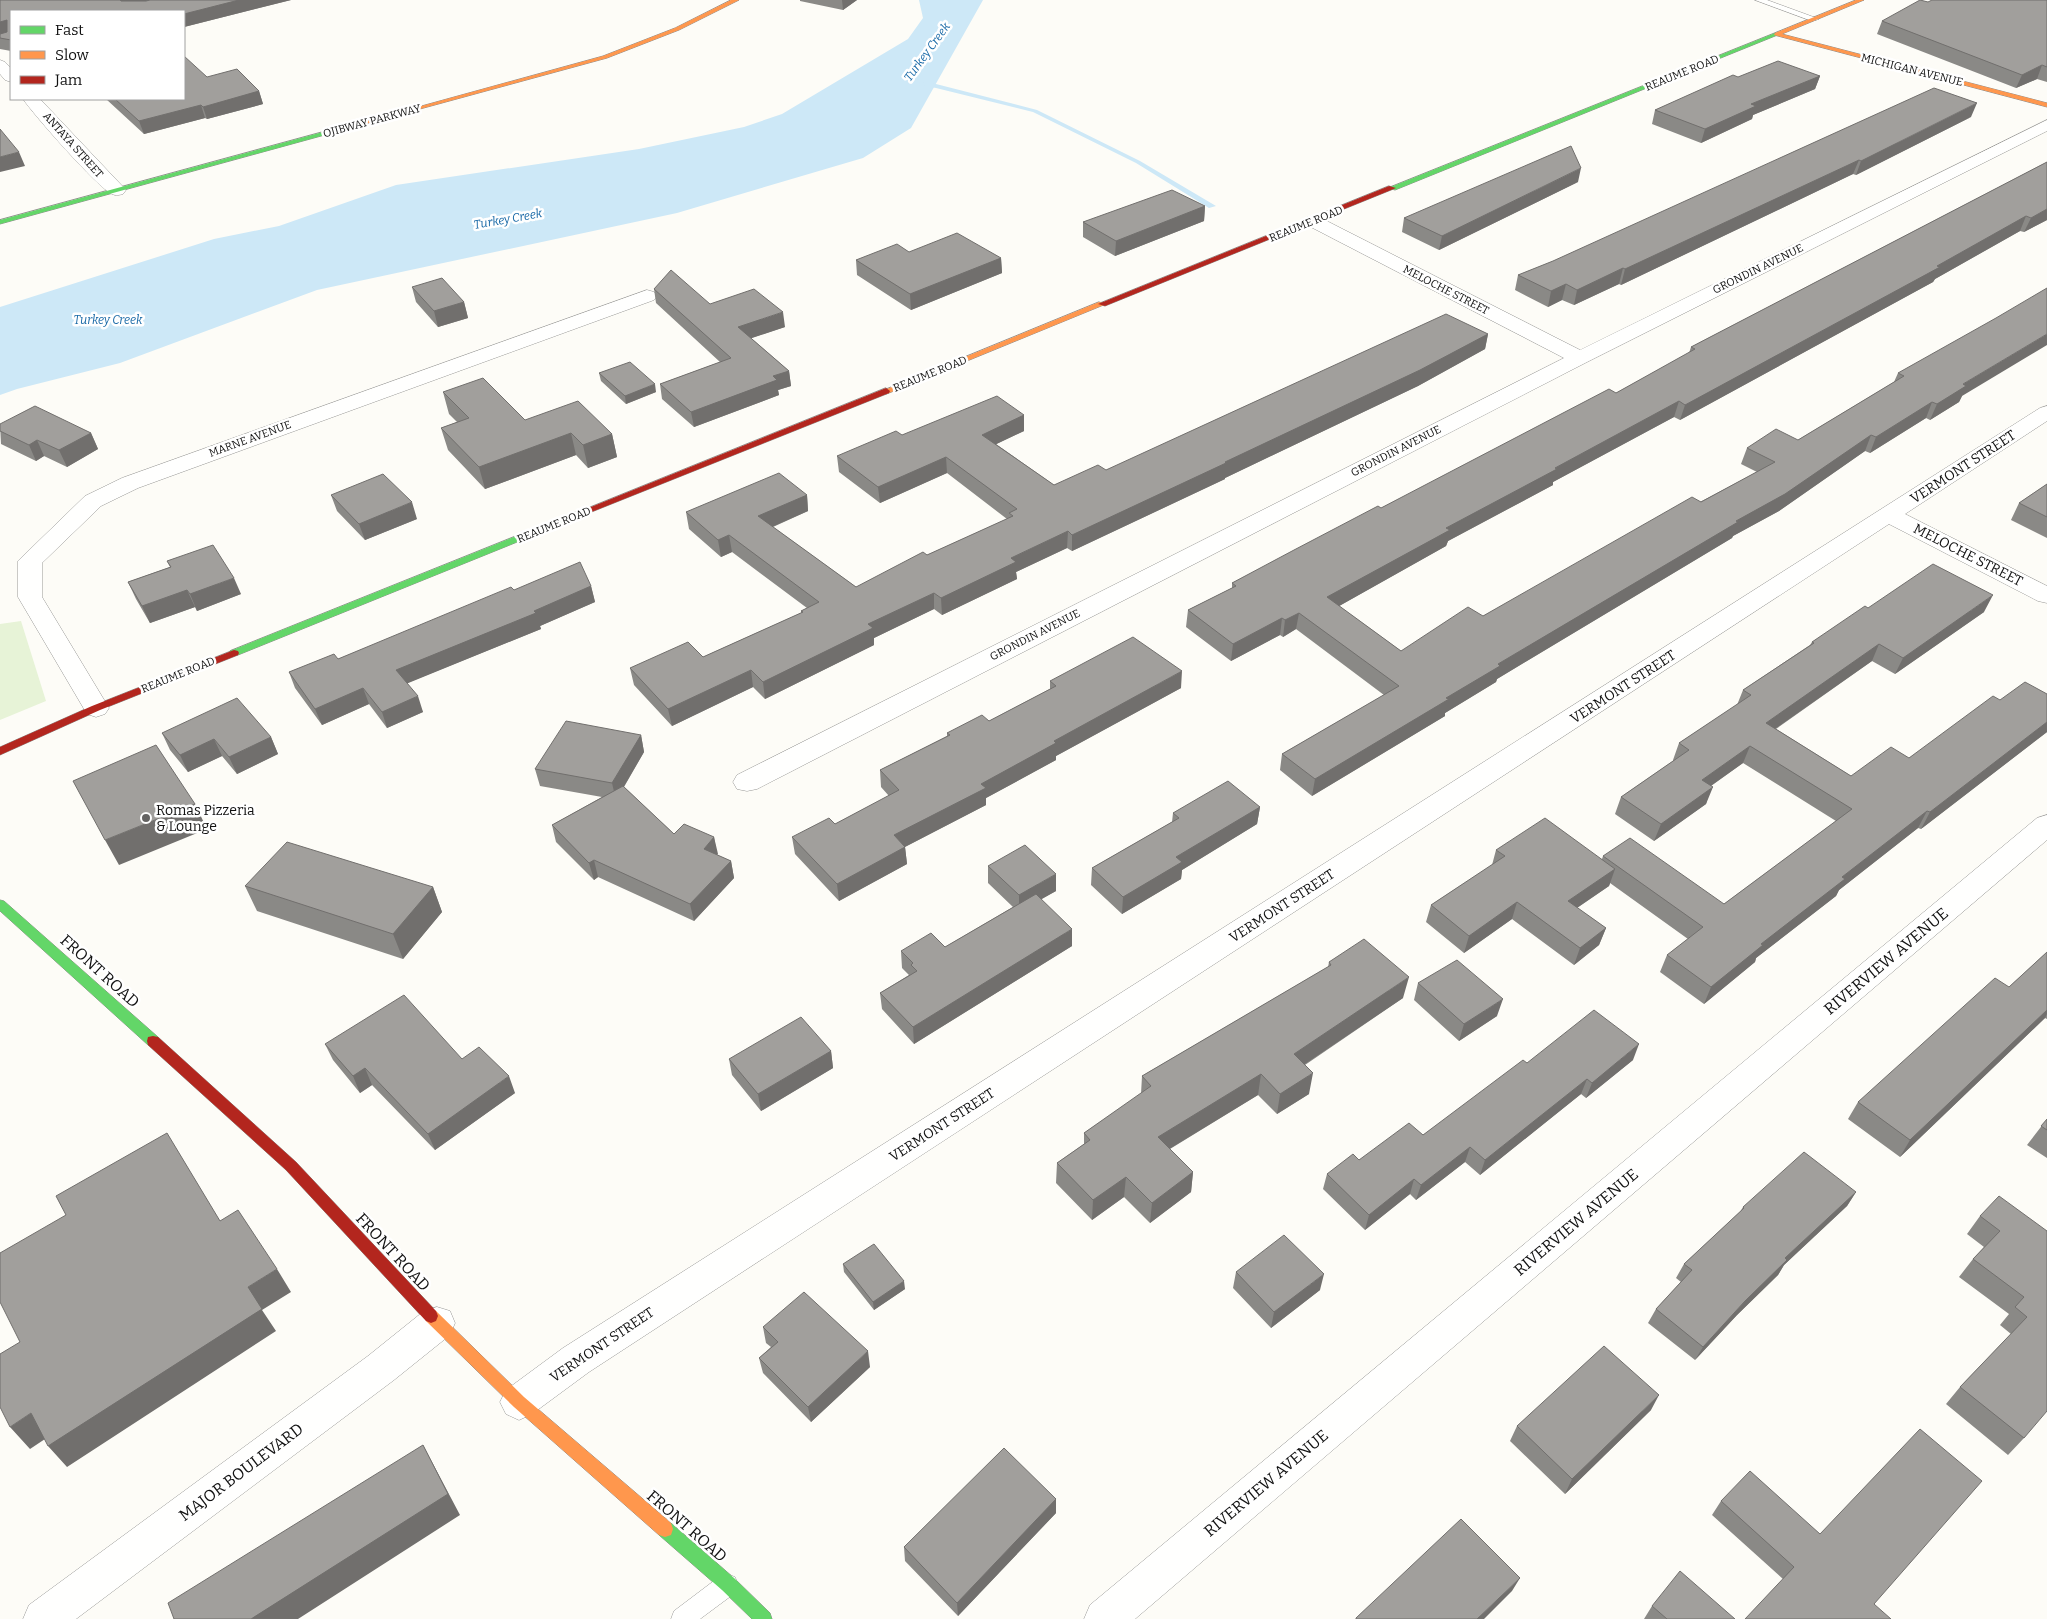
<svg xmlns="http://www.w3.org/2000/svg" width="2047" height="1619" font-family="Bitter,serif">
<rect width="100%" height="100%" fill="#fdfcf7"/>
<path fill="#e7f3d7" d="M21 621 46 701 0 720V624Z"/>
<path fill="#cde8f7" d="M919 0H983L911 128 863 158 677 213 317 290 120 363 17 389 0 395V307L214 239 279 226 396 185 639 149 744 127 782 114 908 39 923 18Z"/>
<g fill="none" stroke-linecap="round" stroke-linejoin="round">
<path fill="#cde8f7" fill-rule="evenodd" d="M921 82 936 84 1037 110 1140 161 1216 206 1209 208 1136 163 1033 112 936 88 919 85 918 84Z"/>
<defs>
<path id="lane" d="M1755 0H1767L1819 19 1812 21Z
M727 1574 735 1577 738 1585 735 1593 700 1619H671L674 1611 719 1577Z"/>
<path id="street" d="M0 60 5 62 11 68V82L5 80 0 74Z
M23 99H40L126 190 123 194C119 195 116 196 112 194 98 188 33 114 23 99Z
M2047 120V131L1587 362 757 789 747 791 737 789 733 782 737 775 1564 358 1307 225 1304 221 1307 217 1313 216 1319 217 1580 350Z
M647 290 654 292 657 296 654 300 138 488 101 506 42 563V597L109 708 105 714 96 717 87 714 18 597V561L85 496 122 478Z
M2047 406V421L1905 514 2047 586V603L2038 601 1889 524 589 1372 532 1414 519 1420 506 1414 500 1402 506 1390 563 1348 2040 408Z
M2047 815V840L1135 1619H1084L1090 1605 2037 818Z
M437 1307 450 1311 455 1323 450 1335 394 1380 76 1619H23L29 1605 368 1356 424 1311Z"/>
<path id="fast" d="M1775 33 1780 34 1395 190 1388 188Z
M341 127 344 129 343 130 0 224V220Z
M576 512 581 515 579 517 238 655H230L229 653 230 651Z
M0 900 4 901 158 1037 159 1041 158 1045 153 1046 148 1045 0 911Z
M665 1521 671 1523 734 1578 770 1613 772 1619H752L722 1590 659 1535 657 1529 659 1523Z"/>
<path id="slow" d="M731 0H739L679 30 607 58 343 130 338 129 603 56 675 28Z
M1856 0H1864L1782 34 2047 103V107L1774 35 1775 33Z
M1099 302 1106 304 889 393 886 394 882 391Z
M431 1309 436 1311 524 1397 671 1523 673 1529 671 1535 665 1537 659 1535 514 1407 426 1321 424 1316 426 1311Z"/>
<path id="jam" d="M1389 186 1396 188 1105 306 1098 304Z
M886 388 890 391 889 393 579 517 576 518 571 515Z
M234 650 238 651 239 653 238 655 100 710 0 755V747L92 706Z
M153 1036 158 1037 296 1162 436 1311 438 1316 436 1321 431 1323 426 1321 286 1170 148 1045 147 1041 148 1037Z"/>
</defs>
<use href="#lane" stroke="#979795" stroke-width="1"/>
<use href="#street" stroke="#979795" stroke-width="1"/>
<use href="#fast" stroke="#8e8d8b" stroke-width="1"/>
<use href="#slow" stroke="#8e8d8b" stroke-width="1"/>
<use href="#jam" stroke="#8e8d8b" stroke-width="1"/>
<use href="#lane" fill="#fffffe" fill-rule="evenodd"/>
<use href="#street" fill="#fffffe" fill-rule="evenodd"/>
<use href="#fast" fill="#63d668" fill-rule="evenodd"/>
<use href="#slow" fill="#ff974d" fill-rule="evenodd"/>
<use href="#jam" fill="#b3261e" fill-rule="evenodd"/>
</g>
<path fill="#8a8986" d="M0 0H291L184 27V11H11V51L0 49Z
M800 0H857L843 10 800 1Z
M2047 0V82L2037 79 2016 88 1877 34 1882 21 1928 2Z
M1820 76 1815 89 1753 115 1752 119 1701 143 1652 124 1655 110 1738 77Z
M207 77 259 91 263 104 207 119 205 118 144 134 106 99H184Z
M1971 117 1856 175 1853 174 1621 285 1619 284 1574 305 1562 300 1548 307 1515 290 1518 275Z
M2047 162V220L2024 232 2020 231 1935 279 1933 282 1680 420 1674 417 1553 482V485L1448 541 1446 546 1339 606 1401 651 1483 616 1757 472 1741 464 1747 448 1798 440 1894 382 1898 373 1962 396 1959 402 1930 420 1926 418 1870 453 1865 451 1779 511 1733 536 1732 538 1497 679 1496 682 1445 713V716L1312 796 1280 770 1282 754 1384 695 1296 629 1283 637 1280 635 1231 661 1186 627 1188 610 1232 588V583L1381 508 1616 393 1689 353 1691 347Z
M1578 182 1439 250 1402 232 1404 218Z
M1205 206 1204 221 1115 256 1083 237V222Z
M909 252 1001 258 1002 273 911 310 857 275 856 260Z
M412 287 464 302 468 318 438 327 416 302Z
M654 289 710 304 785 327 751 338 789 371 791 386 778 390 779 395 694 427 662 399 660 384 720 362 656 303Z
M1488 334 1485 349 1418 386 1225 478V479L1072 551 1067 548 1016 572 1017 579 942 615 934 609 874 638V645L765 699 753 687 672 726 634 685 630 668 703 657 801 613V611L807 608 732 552 721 557 689 529 686 512 807 495 808 511 773 527 856 587 1007 519 947 473 880 503 839 472 837 456 902 435 1024 415V431L996 444 1054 485 1106 470Z
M599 373 656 392 626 404 601 381Z
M443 392 525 420 612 434 617 457 588 468 576 455 485 489 448 450 441 428 457 422 449 414Z
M0 424 91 433 98 449 67 467 44 456 36 461 1 444Z
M2047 484V538L2011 520 2019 503Z
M331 495 417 519 365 540 337 511Z
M167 561 241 594 197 611 195 607 150 623 136 599 128 582 170 567Z
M591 586 595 602 540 626 541 629 407 683 423 712 387 728 369 704 322 725 295 688 289 672 338 659 514 590Z
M1868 608 1984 612 1895 674 1872 661 1776 729 1851 776 1909 758 2000 700 2047 694V732L1921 829 1918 828 1839 890 1836 896 1756 958 1755 962 1704 1004 1660 972 1667 955 1688 939 1610 883 1609 886 1577 908 1606 928 1599 945 1574 965 1512 919 1464 953 1426 922 1431 905 1492 865 1496 850 1602 859 1603 856 1724 904 1836 821 1743 763 1711 786 1706 804 1654 841 1615 814 1621 797 1673 761V760L1679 743 1737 705 1743 690 1810 645 1812 642Z
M1050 681 1181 688 1056 756V760L986 798V805L905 847 907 864 839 901 795 854 792 837 835 824 889 796 881 787 880 770 947 736V733L989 721 1050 689Z
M162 733 271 737 278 754 237 774 222 756 188 772 170 750Z
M641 735 644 752 624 787 674 834 714 837 717 855 731 861 734 878 694 921 598 877 594 880 556 842 552 825 602 797 540 786 535 769Z
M1260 807 1257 824 1182 870 1181 879 1122 914 1091 885 1092 868 1172 822 1173 813Z
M988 866 1056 891 1041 899 1072 946 914 1044 882 1009 880 993 909 975 902 968 901 951 945 947 1013 907 988 883Z
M245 886 433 887 442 912 403 959 257 911Z
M2047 952V1019L2045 1018 1900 1157 1848 1119 1858 1102 2009 987Z
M1329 962 1403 998 1305 1065 1309 1094 1277 1114 1258 1095 1170 1149 1193 1172 1191 1192 1150 1223 1124 1197 1092 1220 1056 1183 1057 1163 1084 1144V1133L1141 1094 1142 1076 1328 967Z
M1418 983 1497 1016 1459 1041 1414 1000Z
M325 1044 462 1059 515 1093 435 1150 372 1085 360 1093 333 1060Z
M831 1051 833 1068 761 1111 732 1075 729 1059Z
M1633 1060 1586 1098 1581 1094 1480 1175 1465 1162 1416 1200 1410 1194 1365 1230 1323 1189 1327 1174 1359 1160 1423 1135 1527 1063Z
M2047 1119V1158L2027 1145Z
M1856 1192 1847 1206 1784 1265 1778 1275 1737 1315 1695 1360 1648 1323 1656 1309 1681 1282 1676 1278 1684 1264 1740 1212 1743 1207Z
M1980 1216 2047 1231 2024 1438 2008 1455 1946 1404 1960 1387 2011 1334 2000 1325 2009 1314 1959 1277 1973 1259 1984 1247 1967 1234Z
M843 1264 905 1289 874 1310 844 1272Z
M1236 1272 1320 1290 1271 1328 1233 1288Z
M763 1327 870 1367 811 1422 763 1373 759 1358 771 1347 766 1343Z
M1651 1410 1565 1494 1510 1441 1517 1426Z
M1056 1499V1513L958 1616 905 1561 904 1547Z
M1721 1501 1874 1604 1783 1579 1712 1515Z
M1652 1606 1735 1619H1644Z"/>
<path fill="#716f6d" d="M120 0H154L127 6Z
M239 0H291L184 27V14Z
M842 0H857L843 10Z
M7 20 11 30 0 35V22Z
M2042 65 2037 79 2016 88 2022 75Z
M1820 76 1815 89 1753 115 1752 119 1701 143 1705 129 1751 104Z
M259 91 263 104 207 119 203 107Z
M1977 103 1971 117 1856 175 1861 161Z
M201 105 205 118 144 134 139 121Z
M19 152 25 166 0 172V157Z
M1859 160 1853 174 1621 285 1625 269Z
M1581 168 1578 182 1439 250 1442 236Z
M1205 206 1204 221 1115 256 1116 241Z
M2047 209V220L2024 232 2031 218Z
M2026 216 2020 231 1935 279 1933 282 1680 420 1685 405 1937 266Z
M1001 258 1002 273 911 310 910 294Z
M1623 268 1619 284 1574 305 1577 290Z
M1566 284 1562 300 1548 307 1551 291Z
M464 302 468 318 438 327 434 311Z
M783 312 785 327 740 342 738 327Z
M1488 334 1485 349 1418 386 1225 478V479L1072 551V535L1225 462Z
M2047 334V345L1962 396 1959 402 1930 420 1937 404 1963 384Z
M789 371 791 386 778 390 779 395 694 427 691 412 773 376Z
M655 384 656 392 626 404 625 396Z
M1679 401 1674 417 1553 482V485L1448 541 1446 546 1325 614 1327 597 1446 528 1555 468Z
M1932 402 1926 418 1870 453 1876 437Z
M1024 415V431L982 451V435Z
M91 433 98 449 67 467 59 450Z
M571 433 576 455 485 489 479 467Z
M612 434 617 457 588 468 583 445Z
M1871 435 1865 451 1779 511 1733 536 1732 538 1497 679 1496 682 1445 713V716L1312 796 1315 779 1446 698 1498 664 1736 521Z
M37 440 44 456 36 461 29 445Z
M946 457 947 473 880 503 878 487Z
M807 495 808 511 760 532 758 516Z
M412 502 417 519 365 540 359 524Z
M1068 531 1067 548 1016 572 1017 579 942 615 941 598 1011 558Z
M729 535 732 552 721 557 718 540Z
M234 578 241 594 197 611 190 594Z
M591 586 595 602 540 626 541 629 401 686 396 670 534 611Z
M187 590 195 607 150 623 142 606Z
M934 593V609L874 638V645L765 699 763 682 868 624Z
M1993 595 1984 612 1895 674 1903 658Z
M1299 613 1296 629 1283 637 1285 620Z
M1282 618 1280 635 1231 661 1233 644Z
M1879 644 1872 661 1759 740 1766 723Z
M751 670 753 687 672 726 668 709Z
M1182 671 1181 688 1056 756V760L986 798V805L895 852 894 835 1054 741Z
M363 688 369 704 322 725 315 709Z
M418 696 423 712 387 728 382 712Z
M2047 722V732L1921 829 1930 812Z
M641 735 644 752 616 800 612 783Z
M271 737 278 754 237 774 229 757Z
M214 739 222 756 188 772 180 755Z
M1750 746 1743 763 1695 797 1702 780Z
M1713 787 1706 804 1654 841 1661 824Z
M195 804 207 829 119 865 105 840Z
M1260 807 1257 824 1182 870 1181 879 1122 914 1123 897 1176 857Z
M1927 811 1918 828 1839 890 1836 896 1756 958 1755 962 1704 1004 1711 987 1761 944 1842 877Z
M714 837 718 854 707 866 704 849Z
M905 847 907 864 839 901 837 884Z
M594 860 598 877 594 880 589 863Z
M731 861 734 878 694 921 690 904Z
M1615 869 1609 886 1562 918 1568 901Z
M1056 874V891L1019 912V895Z
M433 887 442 912 403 959 393 934Z
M1517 902 1512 919 1464 953 1469 936Z
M1606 928 1599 945 1574 965 1580 948Z
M1072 929V946L914 1044 913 1027Z
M1409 977 1403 998 1290 1074 1294 1054Z
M1503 999 1497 1016 1459 1041 1464 1024Z
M2047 1010V1014L2045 1018 1900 1157 1910 1140Z
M1639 1044 1633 1060 1586 1098 1592 1083Z
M831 1051 833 1068 761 1111 758 1094Z
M365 1068 372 1085 360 1093 353 1076Z
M1313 1073 1309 1094 1277 1114 1280 1094Z
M1261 1074 1258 1095 1156 1157 1158 1137Z
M509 1076 515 1093 435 1150 428 1134Z
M1587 1079 1581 1094 1480 1175 1485 1160Z
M1470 1147 1465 1162 1416 1200 1421 1185Z
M1193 1172 1191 1192 1150 1223 1152 1203Z
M1126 1177 1124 1197 1092 1220 1093 1200Z
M1414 1179 1410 1194 1365 1230 1369 1215Z
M1856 1192 1847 1206 1784 1265 1778 1275 1737 1315 1695 1360 1703 1347 1785 1258Z
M277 1269 291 1292 262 1310 276 1331 67 1467 48 1446 248 1287Z
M1324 1274 1320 1290 1271 1328 1274 1312Z
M904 1281 905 1289 874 1310 873 1302Z
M868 1351 870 1367 811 1422 808 1407Z
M1659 1395 1651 1410 1565 1494 1572 1479Z
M31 1413 51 1435 30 1449 10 1427Z
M423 1445 460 1515 298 1619H251Z
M1056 1499V1513L958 1616 957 1603Z
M1520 1578 1512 1591 1484 1619H1477Z"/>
<path fill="#a19f9c" stroke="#716f6d" d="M0 0H120L121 1H146L150 0H239L184 14V11H11V40L0 38V34L7 32V20L0 22Z
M1920 0 1928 2 1932 0H2047V67L2042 65 2022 75 1882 21Z
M184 56 207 77 237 69 259 91 203 107 201 105 139 121 115 99H184Z
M1778 61 1820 76 1751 104 1756 106 1705 129 1655 110 1733 75 1738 77Z
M1934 88 1977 103 1861 161 1859 160 1625 269 1623 268 1577 290 1566 284 1551 291 1518 275 1553 261Z
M0 129 19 152 0 157Z
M1571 146 1581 168 1442 236 1404 218Z
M2047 162V209L2031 218 2026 216 1937 266 1940 267 1685 405 1679 401 1555 468 1557 469 1446 528 1450 530 1327 597 1401 651 1468 607 1483 616 1692 497 1701 502 1775 462 1747 448 1776 429 1798 440 1904 376 1898 373 1996 318 2047 288V334L1963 384 1966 386 1937 404 1932 402 1876 437 1871 435 1785 494 1736 521 1738 522 1498 664 1500 666 1446 698 1449 699 1315 779 1282 754 1399 686 1299 613 1285 620 1282 618 1233 644 1188 610 1236 586 1232 583 1294 550 1378 506 1381 508 1609 389 1616 393 1695 349 1691 347Z
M1172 190 1205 206 1116 241 1083 222Z
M957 233 1001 258 910 294 856 260 897 244 909 252Z
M671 270 710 304 754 289 783 312 738 327 789 371 773 376 777 380 691 412 660 384 731 358 654 289Z
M442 278 464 302 434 311 412 287Z
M1446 314 1488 334 1420 370 1225 462 1226 463 1072 535 1068 531 1011 558 1016 562 941 598 934 593 868 624 873 628 763 682 751 670 668 709 630 668 688 642 703 657 803 612 801 611 819 602 729 535 718 540 686 512 779 473 807 495 758 516 856 587 923 552 927 555 1013 516 1009 513 1017 509 946 457 878 487 837 456 896 431 902 435 997 396 1024 415 982 435 1054 485 1098 465 1106 470Z
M630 362 655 384 625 396 599 373Z
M483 378 525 420 578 401 612 434 583 445 571 433 479 467 441 428 469 418 443 392Z
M35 406 91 433 59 450 37 440 29 445 0 431V424Z
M383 474 412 502 359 524 331 495Z
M2047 484V517L2019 503Z
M213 545 234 578 190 594 187 590 142 606 128 582 171 567 167 561Z
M580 562 591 586 534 611 536 613 396 670 418 696 382 712 363 688 315 709 289 672 334 654 338 659 511 587 514 590Z
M1933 564 1993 595 1903 658 1879 644 1766 723 1851 776 1891 747 1909 758 1993 696 2000 700 2025 682 2047 694V722L1930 812 1927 811 1842 877 1845 879 1761 944 1763 945 1711 987 1667 955 1703 927 1603 856 1630 838 1724 904 1852 809 1750 746 1702 780 1713 787 1661 824 1621 797 1689 750 1679 743 1751 695 1743 690 1814 643 1812 642 1865 606 1868 608Z
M1133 637 1182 671 1054 741 1056 743 981 784 986 788 894 835 905 847 837 884 792 837 829 818 835 824 899 790 880 770 950 735 947 733 982 715 989 721 1056 686 1050 681Z
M237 698 271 737 229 757 214 739 180 755 162 733Z
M566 721 641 735 612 783 535 769Z
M156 745 195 804 105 840 73 781Z
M1228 781 1260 807 1176 857 1182 862 1123 897 1092 868 1179 818 1173 813Z
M623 786 674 834 684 824 714 837 704 849 731 861 690 904 594 860 589 863 552 825Z
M1545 818 1615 869 1568 901 1606 928 1580 948 1517 902 1469 936 1431 905 1505 856 1496 850Z
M287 842 433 887 393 934 245 886Z
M1025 845 1056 874 1019 895 988 866Z
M1036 894 1072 929 913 1027 880 993 917 971 911 965 913 963 901 951 931 933 945 947Z
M1364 939 1409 977 1294 1054 1313 1073 1280 1094 1261 1074 1158 1137 1193 1172 1152 1203 1126 1177 1093 1200 1057 1163 1090 1140 1084 1133 1151 1086 1142 1076 1331 965 1329 962Z
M2047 952V1010L1910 1140 1858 1102 1995 978 2009 987Z
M1457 960 1503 999 1464 1024 1418 983Z
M404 995 462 1059 479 1047 509 1076 428 1134 365 1068 353 1076 325 1044Z
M1594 1010 1639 1044 1592 1083 1587 1079 1485 1160 1470 1147 1421 1185 1414 1179 1369 1215 1327 1174 1353 1154 1359 1160 1409 1123 1423 1135 1523 1060 1527 1063Z
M801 1017 831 1051 758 1094 729 1059Z
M2047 1119V1130L2041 1126Z
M167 1133 220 1221 238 1210 277 1269 248 1287 262 1309 48 1446 31 1413 10 1427 0 1407V1354L20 1342 0 1302V1253L66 1215 56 1196Z
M1804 1152 1856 1192 1785 1258 1787 1260 1745 1301 1703 1347 1656 1309 1692 1270 1684 1264 1744 1208 1743 1207Z
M1999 1196 2047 1231V1411L2024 1438 1960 1387 2027 1317 2015 1307 2024 1297 1973 1259 2000 1231 1980 1216Z
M1284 1235 1324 1274 1274 1312 1236 1272Z
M874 1244 904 1281 873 1302 843 1264Z
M804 1292 868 1351 808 1407 759 1358 778 1342 763 1327Z
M1604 1346 1659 1395 1572 1479 1517 1426Z
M1920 1429 1982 1481 1874 1604 1891 1619H1745L1794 1567 1721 1501 1750 1471 1820 1534Z
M423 1445 448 1494 251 1619H174L168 1603Z
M1004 1448 1056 1499 957 1603 904 1547Z
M1461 1519 1520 1578 1477 1619H1356V1618Z
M1680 1571 1735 1619H1667L1652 1606Z"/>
<circle fill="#646362" stroke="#fff" stroke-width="2" cx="146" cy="818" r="5"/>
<g text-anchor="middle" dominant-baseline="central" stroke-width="5" stroke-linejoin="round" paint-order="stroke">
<g font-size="11" fill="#111" stroke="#fff">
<text transform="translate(1912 70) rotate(14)">MICHIGAN AVENUE</text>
<text transform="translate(1682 73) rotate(-22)">REAUME ROAD</text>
<text transform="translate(372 121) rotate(-15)">OJIBWAY PARKWAY</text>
<text transform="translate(73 145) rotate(48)">ANTAYA STREET</text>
<text transform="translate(1306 224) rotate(-22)">REAUME ROAD</text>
<text transform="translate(1758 269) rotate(-26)">GRONDIN AVENUE</text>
<text transform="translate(1446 290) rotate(27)">MELOCHE STREET</text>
<text transform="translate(930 374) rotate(-22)">REAUME ROAD</text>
<text transform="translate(250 439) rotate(-20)">MARNE AVENUE</text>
<text transform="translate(1396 451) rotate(-27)">GRONDIN AVENUE</text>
<text transform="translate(554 525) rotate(-22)">REAUME ROAD</text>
<text transform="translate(1035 635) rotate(-27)">GRONDIN AVENUE</text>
<text transform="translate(178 675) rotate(-22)">REAUME ROAD</text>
</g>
<g font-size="12" font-style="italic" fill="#1768a6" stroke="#fff">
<text transform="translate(927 52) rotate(-54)">Turkey Creek</text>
<text transform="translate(508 219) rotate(-10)">Turkey Creek</text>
<text x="108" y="320">Turkey Creek</text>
</g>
<g font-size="14" fill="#111" stroke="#fff">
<text transform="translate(1963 467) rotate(-33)">VERMONT STREET</text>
<text transform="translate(1968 555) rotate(27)">MELOCHE STREET</text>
<text transform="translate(1623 687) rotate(-33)">VERMONT STREET</text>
<text transform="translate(1282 906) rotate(-33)">VERMONT STREET</text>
<text transform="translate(942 1125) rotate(-33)">VERMONT STREET</text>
<text transform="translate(602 1345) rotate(-34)">VERMONT STREET</text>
</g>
<g font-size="14" fill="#111" stroke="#fff" text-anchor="start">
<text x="156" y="810">Romas Pizzeria<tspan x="156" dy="16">&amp; Lounge</tspan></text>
</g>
<g font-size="16" fill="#111" stroke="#fff">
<text transform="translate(1886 961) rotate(-40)">RIVERVIEW AVENUE</text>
<text transform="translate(100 971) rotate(42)">FRONT ROAD</text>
<text transform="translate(1576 1222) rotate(-40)">RIVERVIEW AVENUE</text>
<text transform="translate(393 1252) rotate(47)">FRONT ROAD</text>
<text transform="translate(241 1472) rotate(-37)">MAJOR BOULEVARD</text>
<text transform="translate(1266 1483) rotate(-40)">RIVERVIEW AVENUE</text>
<text transform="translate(687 1526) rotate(41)">FRONT ROAD</text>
</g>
</g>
<rect x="10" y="10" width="175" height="90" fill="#ffffff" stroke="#a0a0a0"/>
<rect x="20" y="26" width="25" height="8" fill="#63d668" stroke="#a0a0a0"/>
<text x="55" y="35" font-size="15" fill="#111111">Fast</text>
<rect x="20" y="51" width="25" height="8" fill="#ff974d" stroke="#a0a0a0"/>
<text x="55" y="60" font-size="15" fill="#111111">Slow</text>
<rect x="20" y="76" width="25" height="8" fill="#b3261e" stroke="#a0a0a0"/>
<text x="55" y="85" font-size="15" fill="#111111">Jam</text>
</svg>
